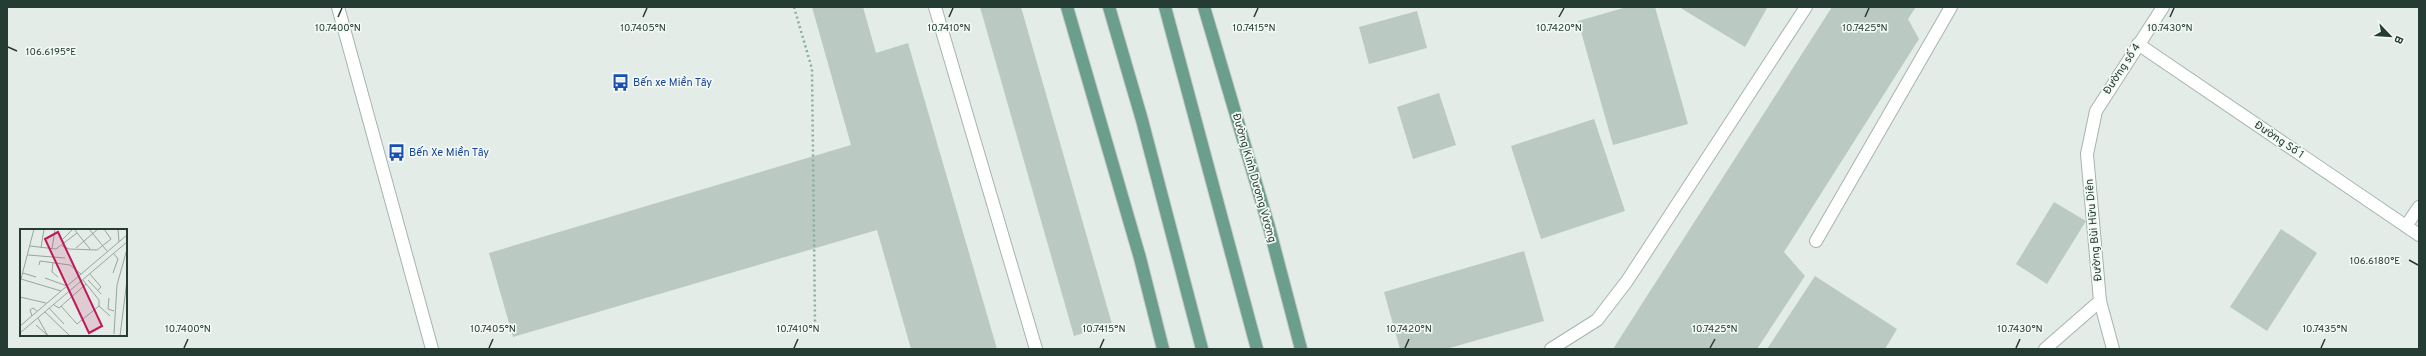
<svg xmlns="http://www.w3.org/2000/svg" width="2426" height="356" font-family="Overpass,sans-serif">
<rect width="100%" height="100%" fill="#e3ece7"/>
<path fill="#bbc9c3" d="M812 7H863L876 53 908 43 997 349H911L877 230 513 337 489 253 851 145Z
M980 7H1021L1112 324 1074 336Z
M1627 7H1655L1688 124 1613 145 1578 21Z
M1679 7H1765L1767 8 1745 47Z
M1832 7H1916L1908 19 1919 39 1784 252 1805 276 1757 349H1613Z
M1417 11 1427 48 1369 64 1359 27Z
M1439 93 1456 145 1413 159 1397 107Z
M1594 119 1625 211 1541 239 1511 146Z
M2054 202 2086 221 2047 284 2016 264Z
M2281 229 2317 253 2267 331 2230 307Z
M1524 251 1544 321 1446 349H1400L1384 292Z
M1815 276 1897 329 1885 349H1767Z"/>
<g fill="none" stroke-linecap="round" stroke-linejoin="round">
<defs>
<path id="service" d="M338 7 432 349
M935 7 1036 349
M2406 226 2419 207
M1816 241 1951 7
M2045 349 2100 301"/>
<path id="minor" d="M2138 44 2419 235
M1551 349 1597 320 1627 281 1806 7
M2113 349 2100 301 2087 154 2096 111 2163 7"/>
<path id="primary" d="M1067 7 1140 258 1163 349
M1109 7 1142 120 1202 349
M1165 7 1257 349
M1204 7 1269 227 1301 349"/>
</defs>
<use href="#service" stroke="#a6b4ad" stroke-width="14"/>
<use href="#minor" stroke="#a6b4ad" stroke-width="14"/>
<use href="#primary" stroke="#c2c8c6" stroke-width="14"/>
<path stroke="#86ad9d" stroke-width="2.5" stroke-dasharray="2 3" stroke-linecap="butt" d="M794 7 812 69 815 322"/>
<use href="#service" stroke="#fff" stroke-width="12"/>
<use href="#minor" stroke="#fff" stroke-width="12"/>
<use href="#primary" stroke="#6b9e8d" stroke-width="12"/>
</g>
<path fill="none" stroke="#243c33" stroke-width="1.5" d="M338 17 342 8M643 17 647 8M949 17 953 8M1254 17 1258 8M1559 17 1564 8M1865 17 1869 8M2170 17 2174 8M8 47 17 51M2409 260 2418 265M184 348 188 339M489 348 493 339M794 348 798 339M1100 348 1104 339M1405 348 1409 339M1710 348 1715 339M2016 348 2020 339M2321 348 2325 339"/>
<defs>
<symbol id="bus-bare" viewBox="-9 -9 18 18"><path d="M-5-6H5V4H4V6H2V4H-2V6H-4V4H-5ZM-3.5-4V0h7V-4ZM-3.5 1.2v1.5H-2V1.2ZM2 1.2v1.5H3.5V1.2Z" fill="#1a4fb4" stroke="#f3f9f5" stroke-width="2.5" paint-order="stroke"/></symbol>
</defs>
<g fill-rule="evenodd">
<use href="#bus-bare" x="608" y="70" width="25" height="25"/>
<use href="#bus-bare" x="384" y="140" width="25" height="25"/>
</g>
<g text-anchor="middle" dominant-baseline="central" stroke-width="3.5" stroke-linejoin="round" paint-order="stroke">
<g font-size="11" fill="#243c33" stroke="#f3f9f5">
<text transform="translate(2122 69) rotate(-57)">Đường số 4</text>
<text transform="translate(2279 140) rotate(34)">Đường Số 1</text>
<text transform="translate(1254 178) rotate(74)">Đường Kinh Dương Vương</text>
<text transform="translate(2094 230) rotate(-95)">Đường Bùi Hữu Diên</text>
</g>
<g font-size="11" fill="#164399" stroke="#f3f9f5" text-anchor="start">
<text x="633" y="83">Bến xe Miền Tây</text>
<text x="409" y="153">Bến Xe Miền Tây</text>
</g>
</g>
<g transform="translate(20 229)">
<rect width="107" height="107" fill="#e3ece7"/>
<path fill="none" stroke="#97a69f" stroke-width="1" d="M14 0 1 50 41 62M54 0 70 20M69 0 87 22M98 0 99 13M43 10 53 0M10 17 36 20 57 4M42 17 49 20 77 21 91 10 84 0M21 19 24 0M56 19 78 0M32 20 35 0M8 26 45 29M33 33 32 43 38 48M19 36 20 32 50 36 61 45M3 44 16 48M93 44 98 30 94 25M70 45 81 58 78 61M25 49 47 57M68 51 81 65M0 68 26 74M89 69 88 80 94 82M34 76 39 79 66 55M41 77 57 95 79 77V71L63 51M79 77 90 87M29 79 44 95M25 83 50 107M12 87 10 81 13 79 17 82M18 89 28 107M16 96 27 106M0 97 107 6M0 104 107 13M94 105 97 56 107 20M100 107 107 51"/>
<path fill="#c2185b" fill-opacity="0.15" stroke="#c2185b" stroke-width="2" d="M38 3 82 97 69 104 25 10Z"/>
<rect width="107" height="107" fill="none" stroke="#243c33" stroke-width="2"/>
</g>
<g font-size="10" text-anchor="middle" fill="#243c33" stroke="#f3f9f5" stroke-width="3.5" stroke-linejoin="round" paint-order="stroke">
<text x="338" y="31">10.7400°N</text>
<text x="643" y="31">10.7405°N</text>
<text x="949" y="31">10.7410°N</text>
<text x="1254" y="31">10.7415°N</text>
<text x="1559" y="31">10.7420°N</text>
<text x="1865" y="31">10.7425°N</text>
<text x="2170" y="31">10.7430°N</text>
<text x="51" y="55">106.6195°E</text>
<text x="2375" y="264">106.6180°E</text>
<text x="188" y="332">10.7400°N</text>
<text x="493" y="332">10.7405°N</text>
<text x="798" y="332">10.7410°N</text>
<text x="1104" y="332">10.7415°N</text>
<text x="1409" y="332">10.7420°N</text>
<text x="1715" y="332">10.7425°N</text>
<text x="2020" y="332">10.7430°N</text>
<text x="2325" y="332">10.7435°N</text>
</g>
<rect width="2426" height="356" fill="none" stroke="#243c33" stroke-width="16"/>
<g transform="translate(2390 36) rotate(115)" stroke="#f3f9f5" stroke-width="3" paint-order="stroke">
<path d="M0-3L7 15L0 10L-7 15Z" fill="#243c33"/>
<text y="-6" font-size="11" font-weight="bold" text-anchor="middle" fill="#243c33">B</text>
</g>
</svg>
